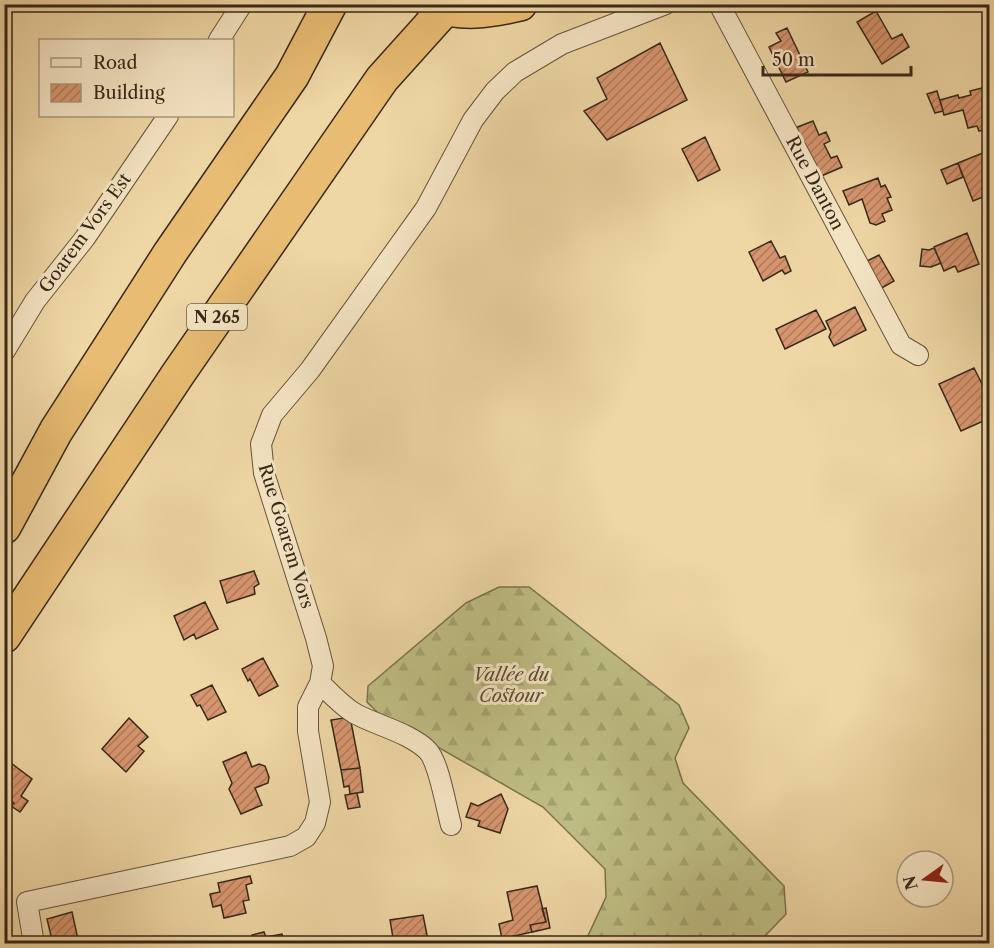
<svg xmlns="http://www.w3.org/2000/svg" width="994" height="948" font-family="'Libre Caslon Text',serif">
<defs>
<pattern id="forest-firs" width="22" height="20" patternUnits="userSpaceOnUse" patternTransform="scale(1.5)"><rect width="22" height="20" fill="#bebd83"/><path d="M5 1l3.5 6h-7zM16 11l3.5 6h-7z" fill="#a4a271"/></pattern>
<pattern id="building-hatch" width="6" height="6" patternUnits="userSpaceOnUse" patternTransform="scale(1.5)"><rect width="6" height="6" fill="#d7956f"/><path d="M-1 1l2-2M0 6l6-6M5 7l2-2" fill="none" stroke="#af7a5a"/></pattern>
</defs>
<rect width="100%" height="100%" fill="#efd7a5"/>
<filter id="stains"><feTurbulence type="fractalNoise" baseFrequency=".00333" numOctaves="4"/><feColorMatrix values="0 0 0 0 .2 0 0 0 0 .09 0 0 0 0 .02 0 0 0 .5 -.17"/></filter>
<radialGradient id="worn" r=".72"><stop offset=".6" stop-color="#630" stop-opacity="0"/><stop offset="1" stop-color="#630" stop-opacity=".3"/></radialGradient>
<path fill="url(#forest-firs)" stroke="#7a724e" stroke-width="1.5" d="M499 587H529L679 705 689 728 675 758 683 783 784 886 786 914 766 935 767 943H588L586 940 606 897 605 869 543 807 378 713 367 702 368 686 466 603Z"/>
<path fill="url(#building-hatch)" stroke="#372819" stroke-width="1.5" d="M876 11 892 39 902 34 909 47 882 64 857 22Z
M787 28 808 72 786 82 769 47 781 41 776 33Z
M660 43 687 100 607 140 584 111 607 99 597 78Z
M990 86V99L982 101 986 115 989 114 990 116V128L979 131 977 126 968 128 963 110 944 115 940 100 958 95 959 98 971 95 970 91Z
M937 91 943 111 935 113 927 94Z
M813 121 819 135 826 132 830 141 824 144 831 158 837 156 842 167 819 177 795 128Z
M705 137 720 170 698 181 682 149Z
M990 150V166L987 167 990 172V194L973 201 958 163Z
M958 163 963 177 947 184 941 170Z
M878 178 881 187 885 185 891 197 887 198 892 210 882 214 885 221 876 225 870 223 862 199 849 205 843 191Z
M967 233 979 264 958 272 955 266 944 271 934 247Z
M771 241 780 258 785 256 791 271 785 274 782 270 763 281 749 252Z
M934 248 941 263 931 267 920 266 922 249 929 250Z
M879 255 894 281 880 289 865 262Z
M855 307 866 330 834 346 829 337 831 332 826 321Z
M816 310 826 329 785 349 776 329Z
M974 368 990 400V418L961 431 939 384Z
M254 571 259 584 254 587 255 594 227 603 220 581Z
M205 602 218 629 196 639 194 634 184 640 174 616Z
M263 658 278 686 259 696 250 679 248 681 242 669Z
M212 685 226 712 208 720 200 705 197 706 191 695Z
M350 717 360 768 341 770 331 720Z
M129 718 148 737 138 746 144 751 126 772 102 749Z
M246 752 252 767 259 764 265 766 269 777 268 783 255 788 262 805 241 814 229 789 232 783 223 762Z
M11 763 32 779 21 796 28 801 20 812 11 806 14 803 4 796V772Z
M360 768 363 792 350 794 349 786 344 787 341 770Z
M357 793 360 807 348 809 345 795Z
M501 794 508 809 500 833 478 826 480 821 466 817 471 803 478 806Z
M250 876 252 883 246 885 249 900 243 901 246 913 224 918 221 905 213 907 210 894 220 892 218 883Z
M537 886 546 922 530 925 532 932 502 939 499 924 513 920 507 892Z
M546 908 550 928 532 932 530 925 546 922 542 909Z
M72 912 79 944H53L47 919Z
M423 915 428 940 394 944 390 920Z
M264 932 266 937 282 934 285 944H249L254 943 252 935Z"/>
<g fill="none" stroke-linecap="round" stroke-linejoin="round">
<defs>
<path id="street" d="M719 4 901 345 918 355
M219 40 242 4
M4 352 35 301 85 238 168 116
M320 683C330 693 341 705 354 713 375 725 411 733 428 751 439 763 446 807 451 825
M34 944 27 902 290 846 306 837 315 823 320 802 308 731V707L320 683 323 666 316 638 264 473 261 444 272 415 310 370 426 208 473 120 495 91 515 72 562 44 666 4"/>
<path id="highway" d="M432 4C462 16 490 11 520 4
M4 527 56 431 170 253 292 76 330 4
M4 636 178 374 382 79 445 9"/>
</defs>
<use href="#street" stroke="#65543c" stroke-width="22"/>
<use href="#highway" stroke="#372819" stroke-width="36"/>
<use href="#street" stroke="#f5e5c4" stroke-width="20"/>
<use href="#highway" stroke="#e8bc72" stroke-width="33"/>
</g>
<g text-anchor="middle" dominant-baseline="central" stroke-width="6" stroke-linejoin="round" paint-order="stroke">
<rect fill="#f5e5c4" stroke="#70614c" stroke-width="1.5" x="187" y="304" width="60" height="26" rx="4.5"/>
<g font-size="16" font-weight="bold" fill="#372819">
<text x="217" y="317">N 265</text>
</g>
<g font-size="18" fill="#372819" stroke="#f5e5c4">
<text transform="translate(815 183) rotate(62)">Rue Danton</text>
<text transform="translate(85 233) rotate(-54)">Goarem Vors Est</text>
<text transform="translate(286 536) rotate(73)">Rue Goarem Vors</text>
</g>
<g font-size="18" font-style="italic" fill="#594d34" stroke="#f5e5c4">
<text x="511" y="675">Vallée du<tspan x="511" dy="21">Costour</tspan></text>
</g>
</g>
<rect width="994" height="948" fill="none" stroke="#efd7a5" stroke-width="24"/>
<rect x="6" y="6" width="982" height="936" fill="none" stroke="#372819" stroke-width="3"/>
<rect x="12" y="12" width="970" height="924" fill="none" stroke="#372819" stroke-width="1.5"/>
<rect x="39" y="39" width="195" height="78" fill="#f5e5c4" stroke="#a99980" stroke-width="1.5"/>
<rect x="51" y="58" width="30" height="9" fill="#f5e5c4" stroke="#a99980" stroke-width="1.5"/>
<text x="93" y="69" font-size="18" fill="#372819">Road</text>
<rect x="51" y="84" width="30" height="18" fill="url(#building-hatch)" stroke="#a99980" stroke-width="1.5"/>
<text x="93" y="99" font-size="18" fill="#372819">Building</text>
<g transform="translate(925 879) rotate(255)"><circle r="28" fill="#f5e5c4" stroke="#a99980" stroke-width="1.5"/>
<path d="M0-4.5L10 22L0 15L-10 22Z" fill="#8f2418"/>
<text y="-9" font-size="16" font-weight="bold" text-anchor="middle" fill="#372819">N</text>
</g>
<path d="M763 66v9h148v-9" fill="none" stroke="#372819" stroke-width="3"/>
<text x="772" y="66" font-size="18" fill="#372819" stroke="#f5e5c4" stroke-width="4.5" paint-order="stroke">50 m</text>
<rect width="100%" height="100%" filter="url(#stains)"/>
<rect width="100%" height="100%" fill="url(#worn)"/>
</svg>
